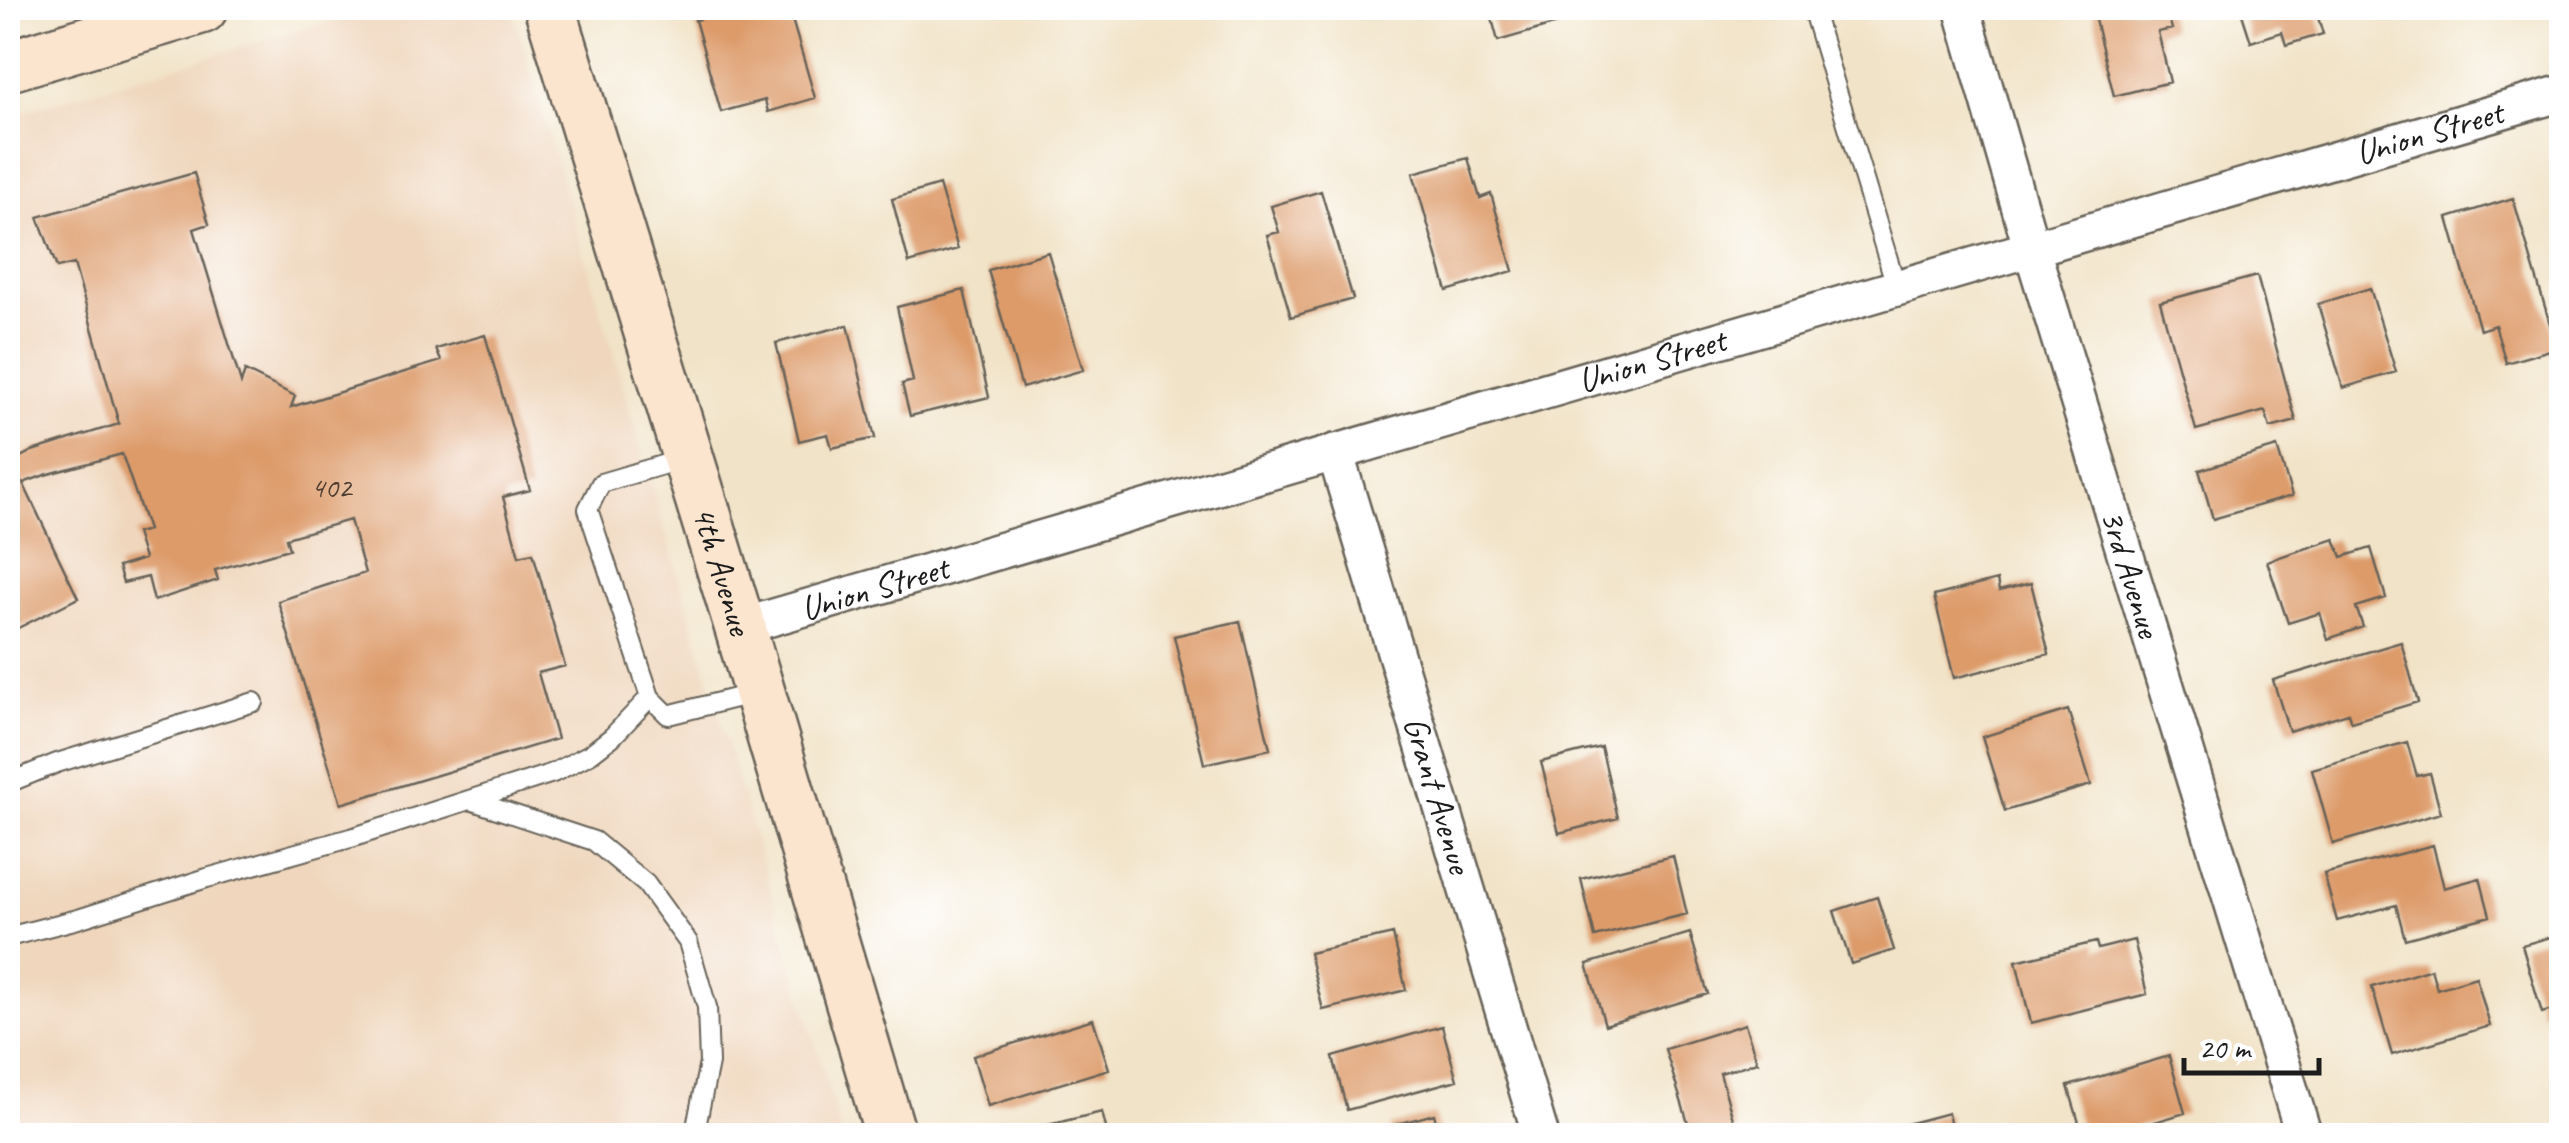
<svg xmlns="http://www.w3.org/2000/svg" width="2569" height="1143" font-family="Caveat,sans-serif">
<rect width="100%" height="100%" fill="#fff"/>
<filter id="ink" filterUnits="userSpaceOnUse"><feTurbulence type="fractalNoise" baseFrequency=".01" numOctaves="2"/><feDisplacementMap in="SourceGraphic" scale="20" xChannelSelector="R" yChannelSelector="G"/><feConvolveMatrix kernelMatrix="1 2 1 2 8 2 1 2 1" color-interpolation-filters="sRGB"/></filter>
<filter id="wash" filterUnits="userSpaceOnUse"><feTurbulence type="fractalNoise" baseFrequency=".0048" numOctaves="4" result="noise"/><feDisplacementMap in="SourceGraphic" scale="40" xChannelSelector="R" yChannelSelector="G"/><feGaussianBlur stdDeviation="2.25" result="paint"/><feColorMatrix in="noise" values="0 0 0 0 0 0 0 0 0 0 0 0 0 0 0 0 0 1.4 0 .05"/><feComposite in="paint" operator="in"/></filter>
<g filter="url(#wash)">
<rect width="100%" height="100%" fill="#f1e3c7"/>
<path fill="#efd6bc" d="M373 8H512L842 1135 8 1136V116Z"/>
<g id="blocks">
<path fill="#dd9b6a" d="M740 8H768L772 21 791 16 815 98 768 112 765 100 721 112 695 20Z
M1489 8H1609V9L1498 41Z
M2092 8H2166L2172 29 2158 32 2170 82 2114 96Z
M2240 8H2315L2323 34 2286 45 2282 32 2251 42Z
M1468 158 1480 198 1491 194 1513 271 1447 291 1413 173Z
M194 173 209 224 194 229 241 383 245 371 295 396 291 407 441 361 436 349 485 335 530 490 503 497 519 556 533 553 565 666 538 673 557 739 341 804 278 601 365 573 350 520 286 538 289 549 215 570 218 580 154 601 148 577 123 583 118 567 144 559 136 533 148 530 122 454 45 475 23 483 78 598 8 633V450L13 461 32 451 119 424 74 264 57 268 38 217Z
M939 185 958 249 909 263 892 199Z
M1321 191 1353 299 1291 317 1267 235 1279 232 1271 206Z
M2513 198 2557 348 2506 363 2495 325 2480 330 2448 218Z
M1048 252 1083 370 1022 388 988 270Z
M2257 276 2296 421 2270 428 2265 411 2196 430 2160 302Z
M2370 288 2396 372 2343 388 2318 304Z
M964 290 989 397 910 416 902 384 913 381 897 307Z
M848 325 875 438 832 448 828 434 799 441 776 343Z
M2277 447 2292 496 2213 519 2199 470Z
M2335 539 2342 557 2371 548 2386 598 2356 607 2363 627 2328 639 2320 613 2288 623 2267 561Z
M1997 580 1999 591 2031 583 2049 654 1954 678 1934 596Z
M1240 621 1270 749 1204 764 1174 636Z
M2401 642 2418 702 2351 722 2348 713 2289 731 2273 680Z
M2068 710 2091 785 2005 811 1982 737Z
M2407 742 2417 776 2430 773 2441 813 2333 844 2312 769Z
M1601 747 1618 818 1559 833 1541 762Z
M2433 845 2444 888 2480 878 2490 916 2405 939 2396 905 2337 921 2324 874Z
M1673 856 1687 914 1595 937 1581 879Z
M1877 897 1894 950 1851 964 1834 911Z
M1690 933 1708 994 1605 1025 1587 964Z
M1393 934 1406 990 1323 1010 1309 953Z
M2562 934V1007L2542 1013 2522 945Z
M2134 940 2147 994 2031 1023 2016 961 2096 942 2098 949Z
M2431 969 2437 989 2476 977 2490 1026 2392 1055 2372 987Z
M1093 1019 1109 1069 988 1106 973 1056Z
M1745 1024 1757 1062 1720 1073 1736 1130 1719 1136H1692L1665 1049Z
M1442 1026 1457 1080 1347 1110 1333 1057Z
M2169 1056 2185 1113 2108 1136H2083L2068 1086Z
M1102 1112 1108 1136H1010V1134Z
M1948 1113 1953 1136H1910L1907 1124Z
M1434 1114 1440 1136H1393L1390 1126Z"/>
</g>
</g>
<g filter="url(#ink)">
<use href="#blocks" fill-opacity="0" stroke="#676258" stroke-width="2.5"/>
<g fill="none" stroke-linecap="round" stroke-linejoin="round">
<defs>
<path id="lane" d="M1812 8 1897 289
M686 458 601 483 588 509 650 697 668 715 759 692
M8 783 57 763 254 702
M470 800 594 841 646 884 688 942 707 1007 709 1063 696 1127 691 1136
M8 937 78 919 207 878 354 837 553 773 590 754 612 737 650 697"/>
<g id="street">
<path id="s1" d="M1962 8 2032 250 2304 1136"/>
<path id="s2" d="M1335 452 1541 1136"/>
<path id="s3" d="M740 627 2562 93"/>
</g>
<g id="secondary">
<path id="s4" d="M550 8 740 627 891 1136"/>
<path d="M8 66 202 8"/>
</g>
</defs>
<use href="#lane" stroke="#676258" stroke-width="22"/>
<use href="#street" stroke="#676258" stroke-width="40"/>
<use href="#secondary" stroke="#676258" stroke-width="55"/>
<use href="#lane" stroke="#fff" stroke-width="18"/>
<use href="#street" stroke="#fff" stroke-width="35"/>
<use href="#secondary" stroke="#fbe5cf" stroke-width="50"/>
</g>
</g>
<g text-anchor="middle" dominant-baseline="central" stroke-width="8" stroke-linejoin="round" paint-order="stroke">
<g font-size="30" fill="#4c3c30">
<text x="331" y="487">402</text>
</g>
<g font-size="35" fill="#1c1c1c" stroke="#fff">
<text stroke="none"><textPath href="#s3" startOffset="1760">Union Street</textPath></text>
<text stroke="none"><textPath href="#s3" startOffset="950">Union Street</textPath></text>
<text stroke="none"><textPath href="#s4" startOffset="588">4th Avenue</textPath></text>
<text stroke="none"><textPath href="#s1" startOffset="590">3rd Avenue</textPath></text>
<text stroke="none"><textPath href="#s3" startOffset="140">Union Street</textPath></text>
<text stroke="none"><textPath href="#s2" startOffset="358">Grant Avenue</textPath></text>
</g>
</g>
<rect width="2569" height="1143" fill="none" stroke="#fff" stroke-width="40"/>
<path d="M2184 1058v15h135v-15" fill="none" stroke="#1c1c1c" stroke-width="5"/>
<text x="2199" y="1058" font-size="30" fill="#1c1c1c" stroke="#ffffff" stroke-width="8" paint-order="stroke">20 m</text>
</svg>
